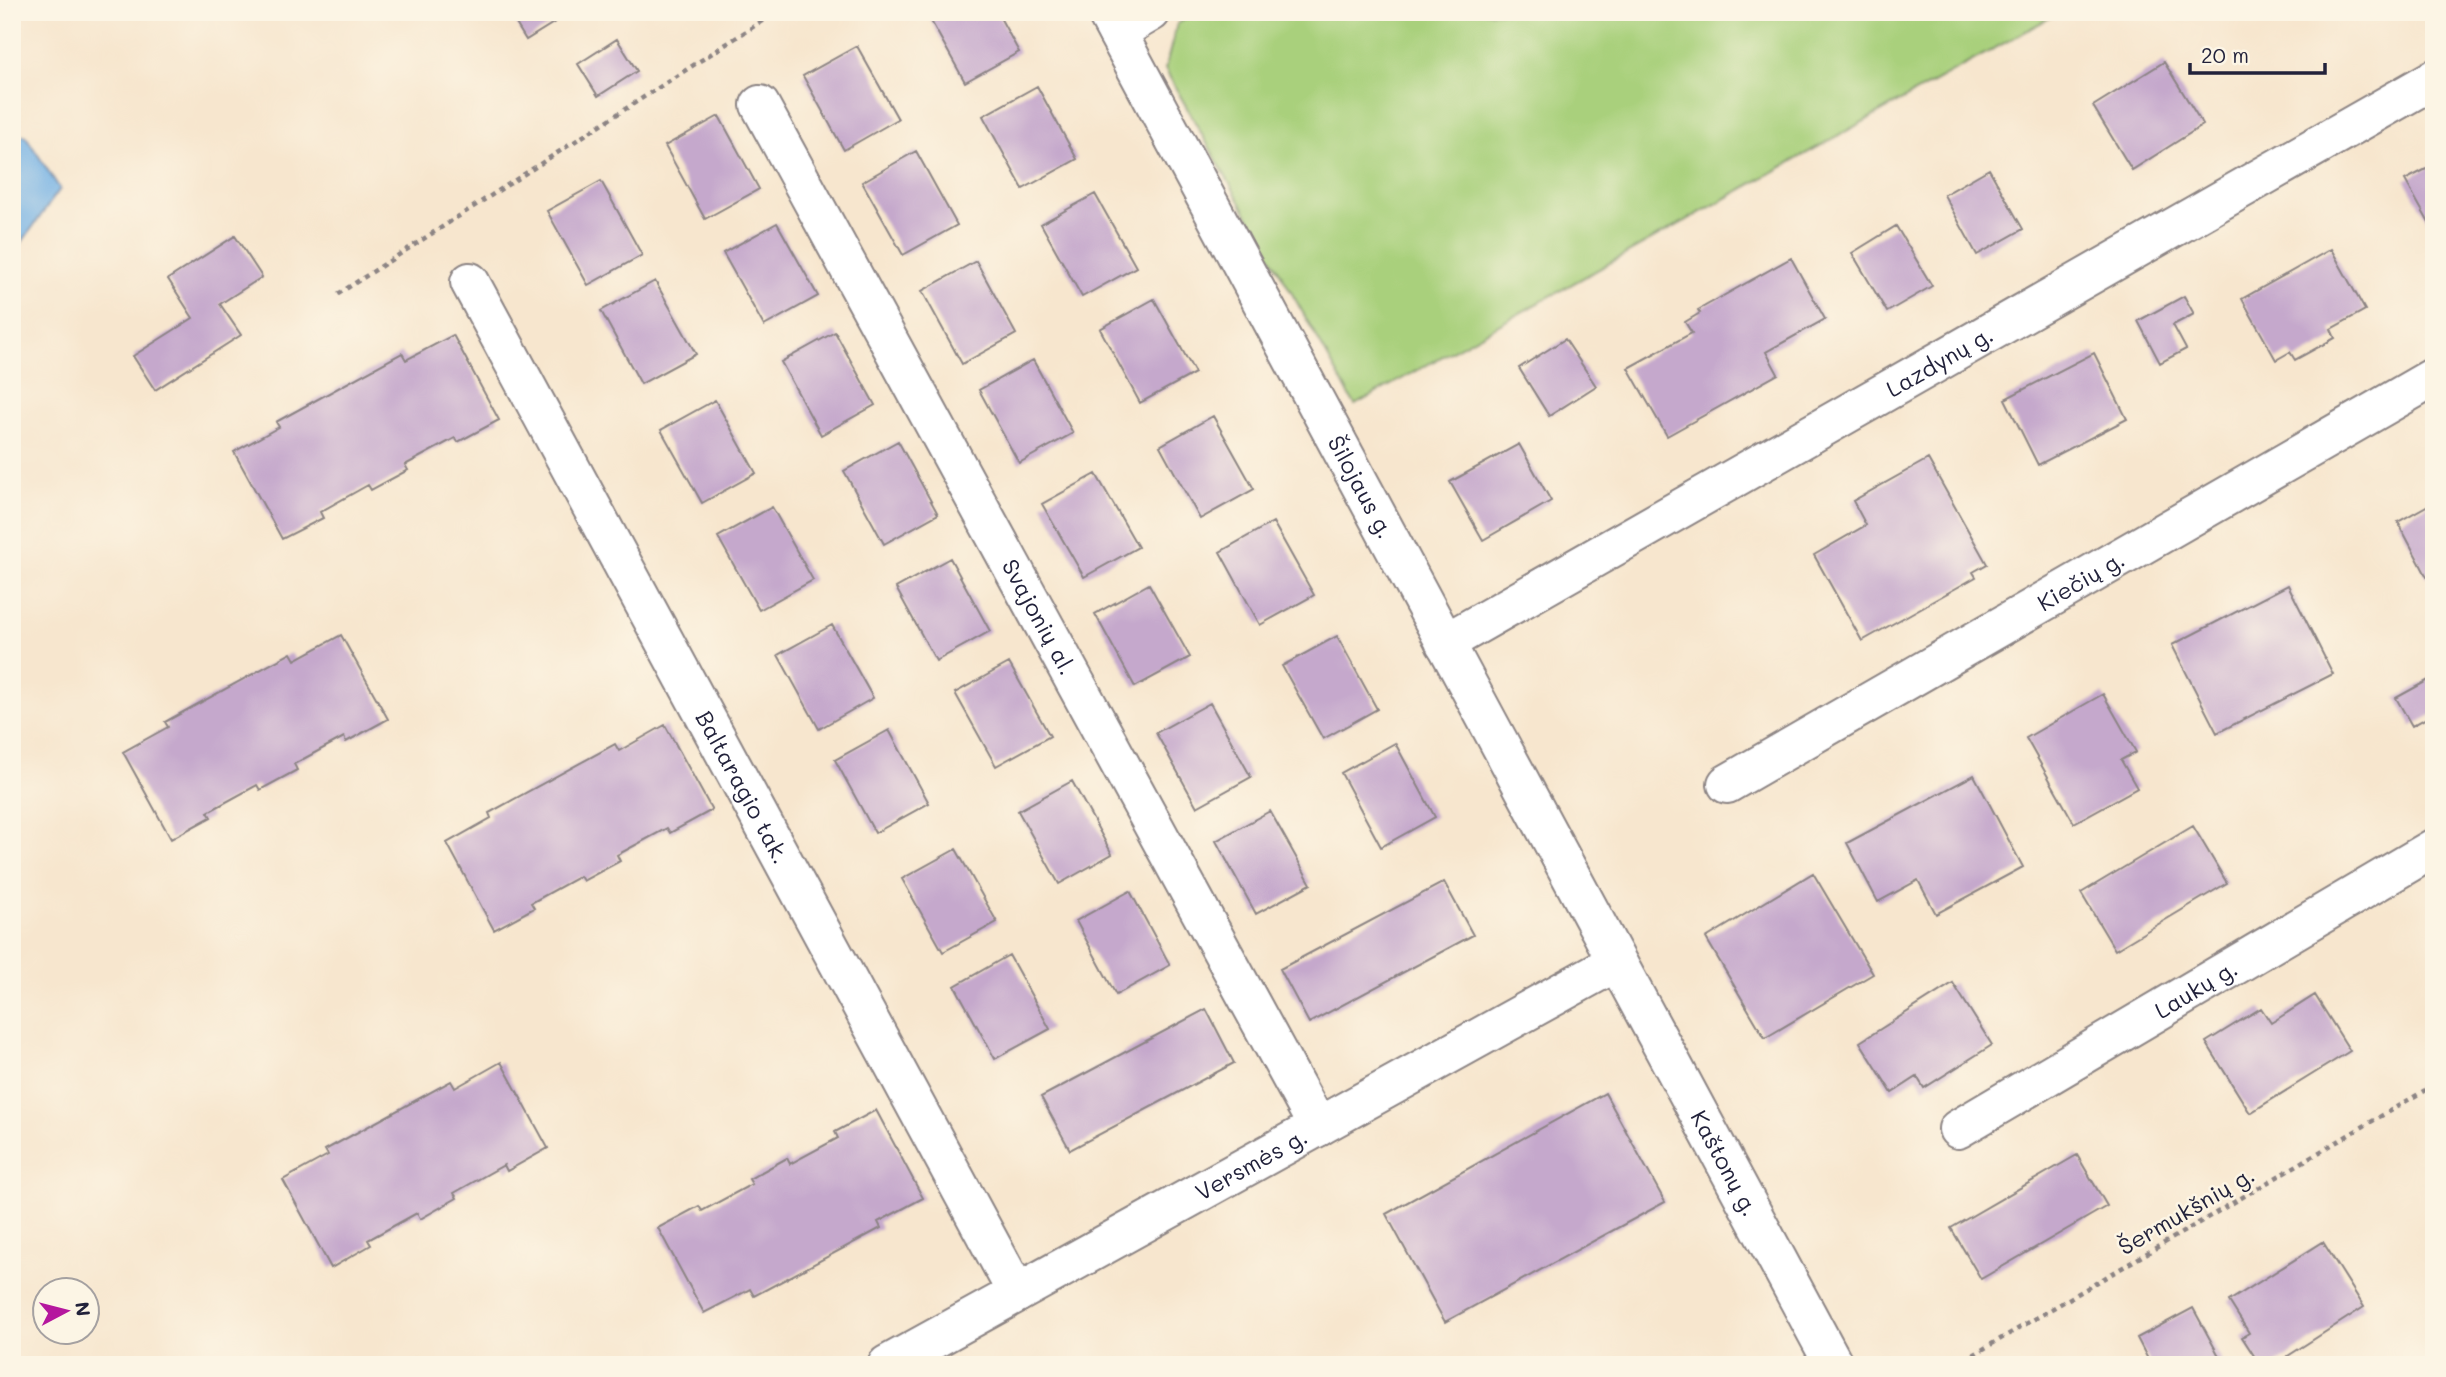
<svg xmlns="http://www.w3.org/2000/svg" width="2446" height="1377" font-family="Mali,sans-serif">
<rect width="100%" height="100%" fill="#fcf5e5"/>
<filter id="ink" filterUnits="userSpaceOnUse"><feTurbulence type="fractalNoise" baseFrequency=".0143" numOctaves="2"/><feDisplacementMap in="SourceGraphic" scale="14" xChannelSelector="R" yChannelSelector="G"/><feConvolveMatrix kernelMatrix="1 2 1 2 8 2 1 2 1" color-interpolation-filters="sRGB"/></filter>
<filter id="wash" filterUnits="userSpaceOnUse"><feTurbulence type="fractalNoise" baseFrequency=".00686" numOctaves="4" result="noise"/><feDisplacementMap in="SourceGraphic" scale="28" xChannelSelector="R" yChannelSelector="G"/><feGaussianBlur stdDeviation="1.57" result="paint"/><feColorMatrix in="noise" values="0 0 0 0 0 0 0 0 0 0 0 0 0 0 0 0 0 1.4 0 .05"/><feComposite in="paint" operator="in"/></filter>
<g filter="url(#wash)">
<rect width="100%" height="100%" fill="#f7e6ce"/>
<path fill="#a9d07b" stroke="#66795b" stroke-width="2" d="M1197 12H2060L1355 405 1165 69 1177 24Z"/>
<path fill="#73b1e5" stroke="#4a6a90" stroke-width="2" d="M25 135 60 189 12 256V137Z"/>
<g id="blocks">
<path fill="#c5a8cc" d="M509 12H571L526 40Z
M926 12H997L1019 52 965 82Z
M617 39 637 71 598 96 578 64Z
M857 46 898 119 844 150 803 76Z
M2164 62 2203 125 2132 170 2093 106Z
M1037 86 1077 159 1023 189 983 116Z
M719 116 759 189 705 219 665 146Z
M916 151 957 225 903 255 862 182Z
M2434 165V232L2405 180Z
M1989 169 2023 229 1977 255 1944 195Z
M601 181 642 255 588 285 547 211Z
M1095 194 1136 267 1082 297 1041 224Z
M777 223 818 296 764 326 723 253Z
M1896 226 1932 286 1887 312 1852 253Z
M235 236 262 277 220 304 241 335 155 390 133 356 193 318 168 279Z
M2331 249 2365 310 2331 329 2335 338 2295 360 2290 352 2276 360 2242 299Z
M1791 258 1825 319 1766 352 1778 374 1667 436 1628 368 1692 333 1685 322 1700 313 1698 310Z
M976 261 1016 334 962 364 922 291Z
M655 281 696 354 641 384 601 311Z
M2184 296 2194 314 2173 325 2186 349 2160 363 2138 321Z
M1154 299 1195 373 1140 403 1100 329Z
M835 332 875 405 821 435 781 362Z
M453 335 499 420 458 442 455 438 405 465 408 470 371 490 368 485 320 512 323 518 282 539 234 452 279 427 276 422 402 353 406 360Z
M1565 339 1596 386 1549 416 1519 368Z
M2094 353 2127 419 2038 465 2005 399Z
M1033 360 1073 433 1019 463 979 390Z
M715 400 756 473 702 503 661 430Z
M1213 416 1254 489 1200 519 1160 446Z
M898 441 938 514 884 544 844 471Z
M1519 444 1551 501 1483 540 1450 482Z
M1928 459 1987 564 1973 572 1976 577 1862 641 1814 555 1866 525 1853 501Z
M1096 474 1138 547 1084 577 1042 504Z
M2430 504 2434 510V574L2427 577 2398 522Z
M772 507 813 580 759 610 718 537Z
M1273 522 1314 595 1260 625 1220 552Z
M950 558 990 631 936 661 896 588Z
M1149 584 1190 657 1135 687 1095 614Z
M2288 585 2333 674 2217 733 2172 645Z
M832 625 873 698 819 729 778 655Z
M341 635 388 719 346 742 344 737 294 764 297 770 260 790 257 785 208 812 211 817 171 839 123 752 168 727 165 722 291 653 295 660Z
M1337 636 1377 709 1323 739 1282 666Z
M1009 663 1050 736 996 766 955 693Z
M2434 677V714L2412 726 2396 698Z
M2103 694 2136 752 2121 760 2137 788 2074 823 2026 738Z
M1210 703 1251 777 1197 807 1156 733Z
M665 725 712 810 670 833 667 828 617 855 620 861 583 881 580 876 531 903 534 908 494 930 447 843 491 818 489 813 615 744 619 751Z
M889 730 929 803 875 833 835 760Z
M1395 743 1435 817 1381 847 1341 773Z
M1974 775 2023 867 1936 914 1918 880 1878 902 1847 843Z
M1072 781 1112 854 1059 884 1018 811Z
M1270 811 1311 884 1256 914 1216 841Z
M2193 826 2227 883 2115 950 2081 893Z
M956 849 997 922 943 952 902 879Z
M1813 873 1873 974 1765 1038 1706 938Z
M1444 882 1473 935 1309 1023 1280 969Z
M1130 891 1170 965 1116 995 1076 921Z
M1009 955 1050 1029 995 1059 955 986Z
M1953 983 1992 1045 1924 1088 1917 1077 1892 1093 1860 1042Z
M2315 995 2350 1051 2250 1113 2206 1042 2261 1008 2271 1023Z
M1206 1009 1234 1063 1070 1150 1041 1097Z
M501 1062 548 1148 507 1171 504 1165 454 1193 457 1198 420 1219 417 1213 368 1240 371 1245 331 1268 283 1180 328 1155 325 1150 451 1081 455 1088Z
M1605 1093 1665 1202 1445 1322 1386 1214Z
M876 1110 923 1198 878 1222 881 1228 754 1296 750 1289 704 1313 658 1228 699 1206 702 1211 752 1184 749 1179 787 1158 790 1164 838 1138 835 1132Z
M2077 1155 2107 1206 1981 1279 1951 1228Z
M2323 1242 2364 1307 2274 1365H2260L2242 1337 2249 1333 2229 1301Z
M2193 1308 2224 1365H2151L2137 1338Z"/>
</g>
</g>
<g filter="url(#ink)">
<use href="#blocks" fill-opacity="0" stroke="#8c8484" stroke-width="2"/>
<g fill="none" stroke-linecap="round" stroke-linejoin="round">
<defs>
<g id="minor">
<path id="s1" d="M1106 12 1834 1365"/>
<path d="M1117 32 1151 12"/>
<path id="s2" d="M760 105 1318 1127"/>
<path id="s3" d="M470 282 1017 1293"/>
<path id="s4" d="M1445 643 2434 79"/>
<path id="s5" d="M1727 784 2434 377"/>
<path id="s6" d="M1958 1129 2434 848"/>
<path id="s7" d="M887 1365 1616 962"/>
</g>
</defs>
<use href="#minor" stroke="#8c8484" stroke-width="42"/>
<path stroke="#8c8484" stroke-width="4.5" stroke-dasharray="5 5" stroke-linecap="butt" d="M338 294 776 12
M1956 1365 2434 1085"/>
<use href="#minor" stroke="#fff" stroke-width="38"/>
</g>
</g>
<g text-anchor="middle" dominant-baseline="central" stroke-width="5" stroke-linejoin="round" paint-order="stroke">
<g font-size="23" fill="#22223b" stroke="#fcf5e5">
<text stroke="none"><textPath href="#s4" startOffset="569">Lazdynų g.</textPath></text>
<text stroke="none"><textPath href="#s1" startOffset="539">Šilojaus g.</textPath></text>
<text stroke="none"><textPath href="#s5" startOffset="408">Kiečių g.</textPath></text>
<text stroke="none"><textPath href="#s2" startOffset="583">Svajonių al.</textPath></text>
<text stroke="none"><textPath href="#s3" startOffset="574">Baltaragio tak.</textPath></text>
<text stroke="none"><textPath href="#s6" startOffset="276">Laukų g.</textPath></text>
<text stroke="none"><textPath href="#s7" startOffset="416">Versmės g.</textPath></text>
<text stroke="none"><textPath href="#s1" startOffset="1307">Kaštonų g.</textPath></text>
<text transform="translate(2186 1210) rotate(-30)">Šermukšnių g.</text>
</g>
</g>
<rect width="2446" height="1377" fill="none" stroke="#fcf5e5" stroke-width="42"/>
<g transform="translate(66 1311) rotate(83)"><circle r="33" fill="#fcf5e5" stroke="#a5a1a1" stroke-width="2"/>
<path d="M0-5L12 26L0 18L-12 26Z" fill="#b5179e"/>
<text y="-10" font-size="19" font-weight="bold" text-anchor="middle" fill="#22223b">N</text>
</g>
<path d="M2190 63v10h135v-10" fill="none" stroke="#22223b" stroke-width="3.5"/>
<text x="2201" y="63" font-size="21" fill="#22223b" stroke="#fcf5e5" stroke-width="5" paint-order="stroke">20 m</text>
</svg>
